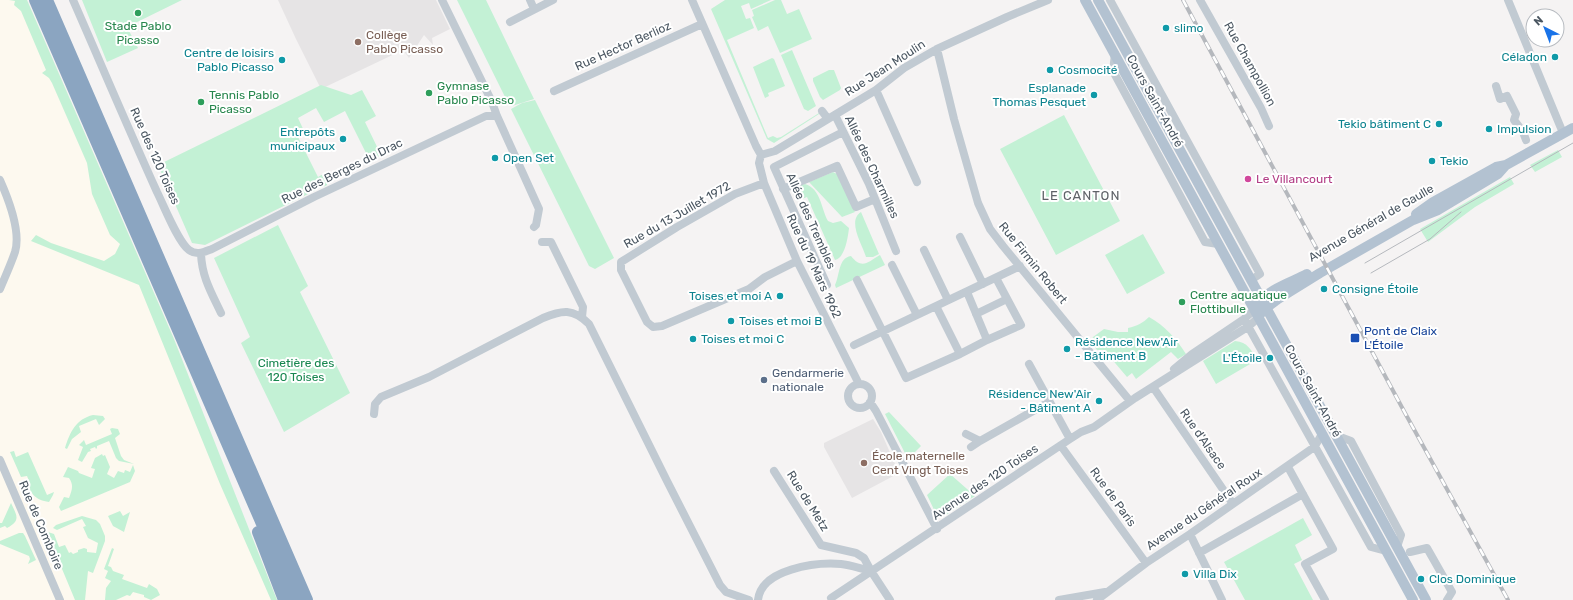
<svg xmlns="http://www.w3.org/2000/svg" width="1573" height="600" font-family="Rubik,sans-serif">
<rect width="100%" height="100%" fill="#f5f3f3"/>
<path fill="#fdf9ef" d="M0 0H17L117 230 272 600H0Z"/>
<path fill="#e6e4e5" d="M278 0H436L450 29 432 38 433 45 424 35 409 58 403 50 321 89 296 39Z
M873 419 881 432 899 473 852 498 824 447V443Z"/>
<path fill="#c3f1d5" d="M9 0H27L174 339 277 600H271L220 484 139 285 31 241 36 235 51 243 104 261 115 254 120 244 110 235 92 194 87 163 52 83 49 78 42 73 46 70 21 11 14 5 15 1Z
M82 0H182L127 27 138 48 107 62Z
M457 0H486L534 99 512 106 509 105Z
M725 0H771L751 9 749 3 741 6 746 19 750 18 754 28 727 40 768 138 773 136 777 138 781 137 819 113V114L774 143 767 139 711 9Z
M775 0H781L787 14 799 9 812 39 780 53 768 26 758 31 752 17 754 16 752 10Z
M792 50 816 106 808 111 804 109 781 55Z
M772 58 774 59 785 86 768 93 769 96 765 98 753 67Z
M829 70H834L841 88 840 90 823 100 820 97 813 81V78Z
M321 85 351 95 362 90 376 116 365 122 381 155 370 161 345 111 324 122 316 108 298 118 305 133 298 137 318 177 323 174 327 175V185L323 187 321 183 323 182 321 179 315 182 318 189 205 245 192 243 158 165Z
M535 100 614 258 595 269 589 266 511 109 522 103Z
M1064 115 1120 221 1056 255 1000 149Z
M1558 150 1562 157 1535 172 1530 165Z
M833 172 837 174 855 212 842 217 809 182Z
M1510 177 1514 184 1475 207 1428 242 1420 229Z
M805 184C821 189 821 208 828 221L833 223 841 221 849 228C848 237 845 258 835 260L807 197 797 201 791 189Z
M861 212 879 254 873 257H866C862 244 847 221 861 212Z
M278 225 308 286 300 292 350 393 284 432 241 343 250 337 214 258Z
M1143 234 1165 273 1127 294 1105 255Z
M880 255 885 265 836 288 835 285C840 275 838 258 851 256 862 270 868 262 880 255Z
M1149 317C1165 326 1176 338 1186 354L1178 359 1171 352 1136 379 1132 373 1127 377 1104 350H1097L1091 342 1093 337 1104 329 1118 332H1128V328C1137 326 1143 323 1149 317Z
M1235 341C1248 342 1251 350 1257 360L1216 384 1203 361Z
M889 412 921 446 908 459 885 414Z
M93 415 103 416 105 419 99 425 96 419 79 426 81 432 72 439 67 449 65 448C70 432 76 419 93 415Z
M112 428 118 429 120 434 115 438 121 456 124 460 134 464 119 461 116 458 109 441 97 446V448L96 449 95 447 90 449 91 451 88 452 82 462 78 460 83 447 79 445 84 440 86 445 112 434 110 429Z
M14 451 16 457 28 452 47 495 54 492 53 495 49 502C35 500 32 494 26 483L29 481 27 476 21 477 10 452Z
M102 454 103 456 105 455 110 467 107 474 114 478 118 471 124 473 125 470 130 472 133 465 135 471 130 482 61 511 59 507 64 497 69 498C72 490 74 485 69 478L63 477 68 467 78 471 79 473 92 478 95 469 91 468 95 458Z
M950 474 975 496 941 518H938L927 495Z
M11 503C17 516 21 520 7 528L5 526 0 528V523H2Z
M120 511 123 516 130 512 124 532 113 526 108 516Z
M82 516 96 520 100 524 105 536V541L93 573 88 571 85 600H75L47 533 48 532 54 534 59 547 65 545 69 553 71 552 73 554 78 552V550L84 548 87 549V552L96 553 98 543 88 538 83 527 86 526 82 519 57 530 53 528 56 525Z
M1303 518 1312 535 1295 545 1302 560 1294 564 1313 600H1245L1224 562Z
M19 533H23L25 536 36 560 28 564 30 559 29 556 0 544V541Z
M112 548 114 549 108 566 111 567 113 571 124 575 122 579 147 588 149 584 157 589 160 595 151 600 144 597V595L133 592 130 596 127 595 116 600H105L106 588 111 581 105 578 108 571 104 569Z"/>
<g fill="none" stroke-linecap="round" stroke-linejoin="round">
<path stroke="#c1cad2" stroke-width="8" d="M73 0C101 64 128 128 157 192 164 206 178 242 189 250 197 256 204 252 212 249L314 197 486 116H497
M442 0 492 102 497 116 539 209 536 225 534 227
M530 0 534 9
M692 0 756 146 761 155
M1110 0 1260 274 1251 280
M1200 0 1261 108 1269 126
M1508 0 1563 133
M510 22 553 0
M937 49 954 119 978 203 990 229 1003 246 1130 401
M1115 54 1113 71 1205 242 1218 244
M1496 86 1500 99 1507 96 1516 114 1514 120 1523 132 1526 140
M876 90 917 182
M554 91 702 24
M822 111 828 119
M835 115 869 184 896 251
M761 155 775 151 876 90 904 68 937 49 1007 17 1048 0
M761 155 759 163 764 183 797 261 859 384
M0 180C8 198 21 232 15 252 11 264 5 277 0 289
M764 183 735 194 677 227 621 262V270L647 322 653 327 662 326 749 289 765 277 797 261
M783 189 837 166 856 207 875 199
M960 237 983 284
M542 242H551L583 307 582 317
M924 250 948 300
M201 254C202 277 211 292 221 313
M892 265 917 315
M857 280 906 378 960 354 936 306
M827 285 774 167 843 132
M976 314 1007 299
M1244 319 1371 547 1386 551
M987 340 1021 325 996 278
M854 345 1020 266
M960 354 987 340 967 292
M1029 364 1070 439
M1174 369 1192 354 1244 319 1254 310
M848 396a12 12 0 1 1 24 0a12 12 0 1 1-24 0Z
M1153 387 1233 504
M870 402 876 411 937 529
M374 414 375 404 381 397 429 377 543 318C562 310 573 308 589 324L667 481 720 585 726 592 749 600
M966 434 980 441 1049 402
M1335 435 1351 441 1401 535 1397 547
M1061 446 1146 563
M971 447 980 441
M0 460 60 600
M1288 467 1333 549 1305 564 1325 600
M774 471 821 545 856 553 864 558 871 571 890 600
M1190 534 1222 600
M1410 552 1427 548 1452 592 1447 600
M1199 553 1303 494
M831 598 1070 439 1081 432 1094 427 1135 398 1249 326 1258 318
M758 600C761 569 816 562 841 564 851 565 861 569 871 571
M1059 600 1105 592
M1097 600 1146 563 1190 534 1310 450 1315 446 1322 434"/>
<path stroke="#b3c2d1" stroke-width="10" d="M1085 0 1413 600
M1098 0 1426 600
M1416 214 1433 202 1496 167 1506 165
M1258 304C1268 289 1292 282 1307 274
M1263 312 1266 308 1278 299 1320 273 1413 220 1438 210 1498 174 1506 165 1573 128"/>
<path stroke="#8ba5c1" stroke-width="12" d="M35 0 295 600
M47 0 307 600
M258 532 284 600"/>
<path stroke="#b5b8bd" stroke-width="1" d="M1365 263 1573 143
M1371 273 1430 239 1461 212"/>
<defs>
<path id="rail" d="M1183 0 1405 413 1508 600"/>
</defs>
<use href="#rail" stroke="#b5b8bd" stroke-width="4"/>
<use href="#rail" stroke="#fff" stroke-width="2.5" stroke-dasharray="8" stroke-linecap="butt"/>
</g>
<g fill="#2e9e5b" stroke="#fff" stroke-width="1.5">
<circle cx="138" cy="13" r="4"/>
<circle cx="429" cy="93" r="4"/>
<circle cx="201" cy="102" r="4"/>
<circle cx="1182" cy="302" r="4"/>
</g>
<g fill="#0f9aa8" stroke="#fff" stroke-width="1.5">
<circle cx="1166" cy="28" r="4"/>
<circle cx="1555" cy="57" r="4"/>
<circle cx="282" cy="60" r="4"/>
<circle cx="1050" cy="70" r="4"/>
<circle cx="1094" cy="95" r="4"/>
<circle cx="1439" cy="124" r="4"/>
<circle cx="1489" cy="129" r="4"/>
<circle cx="343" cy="139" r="4"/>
<circle cx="495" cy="158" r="4"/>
<circle cx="1432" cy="161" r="4"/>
<circle cx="1324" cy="289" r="4"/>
<circle cx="780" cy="296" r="4"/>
<circle cx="731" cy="321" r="4"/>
<circle cx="693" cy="339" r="4"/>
<circle cx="1067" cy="349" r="4"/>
<circle cx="1270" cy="358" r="4"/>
<circle cx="1099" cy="401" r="4"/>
<circle cx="1185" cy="574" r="4"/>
<circle cx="1421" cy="579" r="4"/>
</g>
<g fill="#8d6e63" stroke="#fff" stroke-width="1.5">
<circle cx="358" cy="42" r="4"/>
<circle cx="864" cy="463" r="4"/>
</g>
<circle fill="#d1479c" stroke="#fff" stroke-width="1.5" cx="1248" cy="179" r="4"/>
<rect fill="#1a4fb4" stroke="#fff" stroke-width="1.5" x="1350" y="333" width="10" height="10" rx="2"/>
<circle fill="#5c6f8a" stroke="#fff" stroke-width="1.5" cx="764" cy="380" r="4"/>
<g text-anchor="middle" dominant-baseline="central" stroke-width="4" stroke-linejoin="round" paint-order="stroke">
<g font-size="12" fill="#27864d" stroke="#fff" text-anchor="start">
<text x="138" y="26" text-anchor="middle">Stade Pablo<tspan x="138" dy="14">Picasso</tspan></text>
<text x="437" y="86">Gymnase<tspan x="437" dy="14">Pablo Picasso</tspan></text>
<text x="209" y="95">Tennis Pablo<tspan x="209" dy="14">Picasso</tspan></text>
<text x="1190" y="295">Centre aquatique<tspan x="1190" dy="14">Flottibulle</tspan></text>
</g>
<g font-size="12" fill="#0d838f" stroke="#fff" text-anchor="start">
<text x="1174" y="28">slimo</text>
<text x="274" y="53" text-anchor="end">Centre de loisirs<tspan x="274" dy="14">Pablo Picasso</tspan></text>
<text x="1547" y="57" text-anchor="end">Céladon</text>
<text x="1058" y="70">Cosmocité</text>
<text x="1086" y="88" text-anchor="end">Esplanade<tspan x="1086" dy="14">Thomas Pesquet</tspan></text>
<text x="1431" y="124" text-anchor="end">Tekio bâtiment C</text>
<text x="1497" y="129">Impulsion</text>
<text x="335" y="132" text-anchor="end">Entrepôts<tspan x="335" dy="14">municipaux</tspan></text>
<text x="503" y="158">Open Set</text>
<text x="1440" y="161">Tekio</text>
<text x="1332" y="289">Consigne Étoile</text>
<text x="772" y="296" text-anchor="end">Toises et moi A</text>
<text x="739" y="321">Toises et moi B</text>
<text x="701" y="339">Toises et moi C</text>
<text x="1075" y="342">Résidence New'Air<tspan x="1075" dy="14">- Bâtiment B</tspan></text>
<text x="1262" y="358" text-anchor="end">L'Étoile</text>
<text x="1091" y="394" text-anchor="end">Résidence New'Air<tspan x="1091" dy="14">- Bâtiment A</tspan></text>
<text x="1193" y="574">Villa Dix</text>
<text x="1429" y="579">Clos Dominique</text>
</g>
<g font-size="12" fill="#785e54" stroke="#fff" text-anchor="start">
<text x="366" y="35">Collège<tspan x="366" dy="14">Pablo Picasso</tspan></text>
<text x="872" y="456">École maternelle<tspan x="872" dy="14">Cent Vingt Toises</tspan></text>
</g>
<g font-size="12" fill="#4a5661" stroke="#fff">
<text transform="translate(623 46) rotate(-24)">Rue Hector Berlioz</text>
<text transform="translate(1250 64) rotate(61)">Rue Champollion</text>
<text transform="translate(885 68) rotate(-33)">Rue Jean Moulin</text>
<text transform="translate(1155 101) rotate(61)">Cours Saint-André</text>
<text transform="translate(155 156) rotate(66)">Rue des 120 Toises</text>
<text transform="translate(872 167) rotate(65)">Allée des Charmilles</text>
<text transform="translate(342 171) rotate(-26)">Rue des Berges du Drac</text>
<text transform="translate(677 215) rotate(-30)">Rue du 13 Juillet 1972</text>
<text transform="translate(811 221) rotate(66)">Allée des Trembles</text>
<text transform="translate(1371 223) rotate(-30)">Avenue Général de Gaulle</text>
<text transform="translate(1033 263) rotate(51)">Rue Firmin Robert</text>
<text transform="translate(814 266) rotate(65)">Rue du 19 Mars 1962</text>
<text transform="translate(1313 391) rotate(61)">Cours Saint-André</text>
<text transform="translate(1203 439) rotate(55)">Rue d'Alsace</text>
<text transform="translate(985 482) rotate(-34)">Avenue des 120 Toises</text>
<text transform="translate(1113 497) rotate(54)">Rue de Paris</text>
<text transform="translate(808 501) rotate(58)">Rue de Metz</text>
<text transform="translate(1204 509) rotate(-34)">Avenue du Général Roux</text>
<text transform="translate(41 525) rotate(67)">Rue de Comboire</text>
</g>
<g font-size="12" fill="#b23c85" stroke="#fff" text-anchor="start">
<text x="1256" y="179">Le Villancourt</text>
</g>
<g font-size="12" fill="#164399" stroke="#fff" text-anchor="start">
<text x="1364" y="331">Pont de Claix<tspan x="1364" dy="14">L'Étoile</tspan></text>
</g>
<g font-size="12" fill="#17864f" stroke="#fff">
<text x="296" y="363">Cimetière des<tspan x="296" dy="14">120 Toises</tspan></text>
</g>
<g font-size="12" fill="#4e5e75" stroke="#fff" text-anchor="start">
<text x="772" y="373">Gendarmerie<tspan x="772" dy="14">nationale</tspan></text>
</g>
<g font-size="13" letter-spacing="1" fill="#5f6368" stroke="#fff">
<text x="1081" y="195">LE CANTON</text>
</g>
</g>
<g transform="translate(1545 28) rotate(318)"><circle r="19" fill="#ffffff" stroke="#b7bbc0"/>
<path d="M0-3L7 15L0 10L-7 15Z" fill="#1a73e8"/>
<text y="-6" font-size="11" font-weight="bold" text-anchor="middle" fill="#4a5661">N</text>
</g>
</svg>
